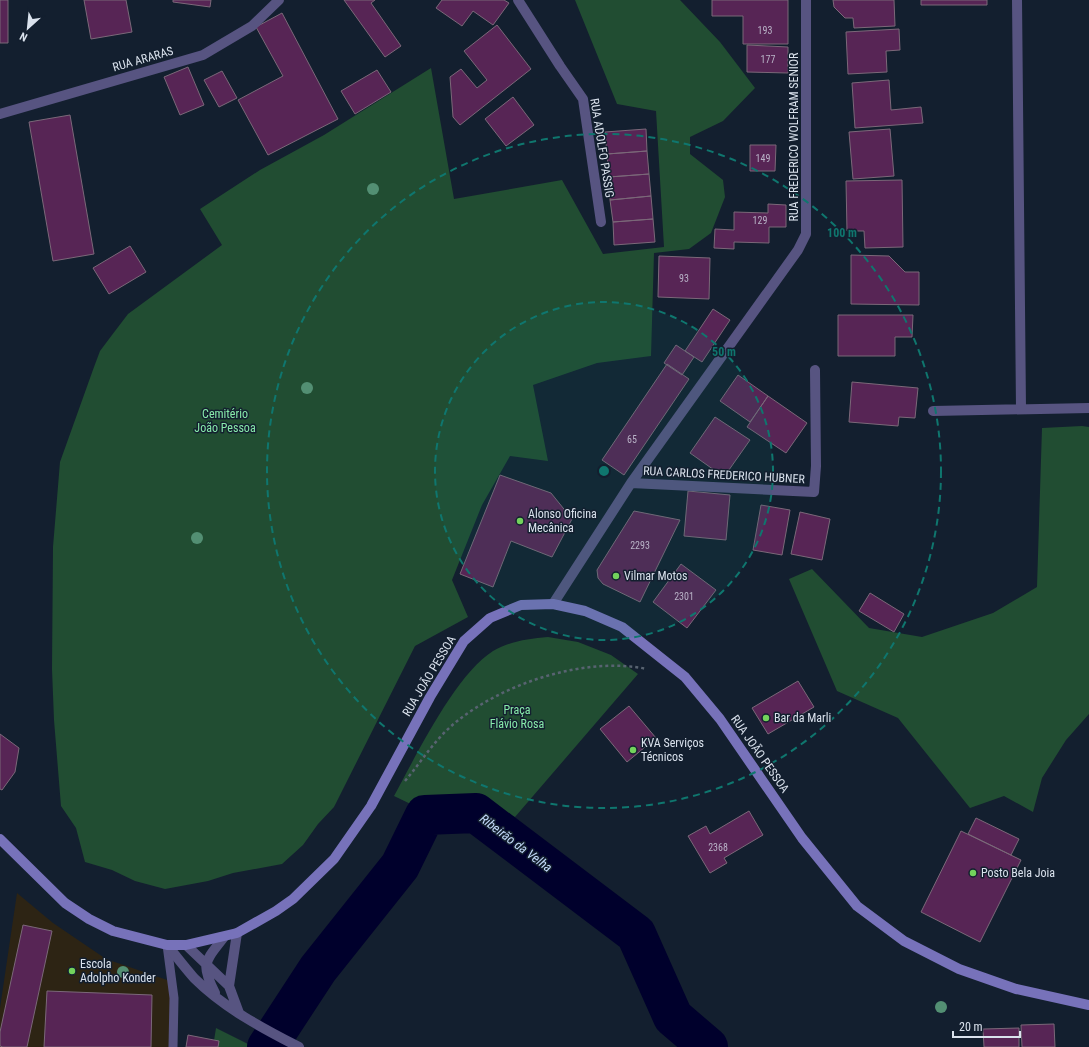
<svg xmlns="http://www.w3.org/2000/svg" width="1089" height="1047" font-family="'Roboto Condensed',sans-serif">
<rect width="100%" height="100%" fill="#131f2f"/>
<path fill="#2d2414" d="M17 893 53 923 106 959 173 982 169 1047H0V1008Z"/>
<path fill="#214d32" d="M575 0H680L720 42 755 88 723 121 690 137V154L723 180 725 197 711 233 689 249 654 253 651 356 597 363 533 385 548 461 510 456 482 505 452 580 468 617 415 646 334 807 318 824 303 845 282 864 233 873 208 881 165 889 135 881 112 870 85 862 76 828 61 806 54 720 52 669 53 547 60 462 94 367 100 351 112 335 128 314 222 245 200 209 260 170 324 135 431 68 454 199 562 180 603 254 664 247 656 111 617 104Z
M1082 426 1089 427V714L1066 740 1042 778 1033 812 1004 796 970 808 898 718 837 691 789 579 812 569 869 628 922 637 993 613 1037 587 1042 428Z
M548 637 578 642 611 655 638 674 515 817 466 798 436 801 421 809 394 796C416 756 455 675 493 651 510 641 528 639 548 637Z
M216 1028 254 1047H213Z"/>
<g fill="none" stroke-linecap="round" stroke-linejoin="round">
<path stroke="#00002c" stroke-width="40" d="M267 1047 318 969 400 866 425 815 476 813 636 934 673 1017 708 1047"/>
</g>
<path fill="#572555" stroke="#7b6879" d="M0 0H8V43H0Z
M84 0H126L132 32 91 39Z
M173 0H211L210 7 173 2Z
M344 0H375L371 3 401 46 385 57Z
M442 0H504L509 3 493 25 473 11 462 26 436 8Z
M712 0H788V44H743V16H712Z
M833 0H894L895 26 854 28 853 18H845L834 7Z
M921 0H987V5H921Z
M282 13 338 119 268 155 238 100 283 76 256 27Z
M497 25 531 69 460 125 453 117 450 77 461 69 477 88 487 80 464 51Z
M899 29 900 50 886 51 887 72 848 74 846 32Z
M747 45 788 47V73L747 72Z
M188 67 204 105 180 115 164 77Z
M377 70 391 92 355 114 341 91Z
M222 71 237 98 219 107 204 80Z
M889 80 891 110 921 107 923 123 855 128 852 83Z
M513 97 534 125 506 146 485 119Z
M70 115 94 254 53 261 29 122Z
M646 129 647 151 607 154 605 132Z
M890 129 894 176 853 179 849 132Z
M750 145H776L775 171H750Z
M647 151 649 174 609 177 607 154Z
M649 174 651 196 610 200 609 177Z
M902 180 903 247 865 248 864 231H847L846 181Z
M651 196 653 219 613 222 610 200Z
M768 204 786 205V227H769V243L734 242V249L714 248 715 229 734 230V212L768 213Z
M653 219 655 242 614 245 613 222Z
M130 246 146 272 109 294 93 268Z
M851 255 889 256 905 272H919V305L851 304Z
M659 256 710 258 709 299 658 297Z
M713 309 730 320 702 362 685 351Z
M838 315H913L912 337H895V356H838Z
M676 345 694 357 682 375 664 363Z
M667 364 689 379 624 475 602 460Z
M738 375 768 396 750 422 720 401Z
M852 382 918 388 915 418 899 417 898 426 849 422Z
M768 396 807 423 786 453 747 427Z
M715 417 750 440 724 477 690 453Z
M500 475 551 493 572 519 552 557 511 541 493 587 460 574Z
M688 491 730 495 726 540 684 536Z
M761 505 790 510 782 555 753 550Z
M634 511 680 520 640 602 603 584 598 578 597 570Z
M800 512 830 519 822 560 791 554Z
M681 564 716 590 687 628 653 602Z
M870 593 904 614 894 632 859 611Z
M798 681 814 707 768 734 752 708Z
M629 706 656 738 627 762 600 729Z
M0 734 19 748 15 772 2 790 0 789Z
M749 811 763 835 724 858 727 863 710 873 688 836 706 826 710 834Z
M976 818 1019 839 1011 855 968 834Z
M961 831 1021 860 980 942 921 912Z
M23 925 52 931 27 1047H3L0 1046V1032Z
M47 991 152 995 151 1047H44Z
M1054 1024 1055 1047H1022L1021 1025Z
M1019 1028V1047H984L983 1029Z
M188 1035 219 1041 218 1047H186Z"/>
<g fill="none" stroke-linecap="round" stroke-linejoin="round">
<path stroke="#586371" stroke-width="2.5" stroke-dasharray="3 3" stroke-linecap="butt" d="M405 781C422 761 434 740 456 722 504 683 586 656 647 669"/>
<path stroke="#575481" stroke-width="9" d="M167 945 174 998 173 1047"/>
<path stroke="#575481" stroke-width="10" d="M518 0 560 66 583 99 601 222
M1017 0 1021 409
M0 114 203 55 252 26 279 0
M933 411 1089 408
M631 483 814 492 816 466 815 370
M553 604 631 483 798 250 806 234V0"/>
<path stroke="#575481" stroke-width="10" d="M237 933 229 986 239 1013
M167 945C176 956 185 968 194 978 224 1008 262 1028 299 1047
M186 945 229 986
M215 993C200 963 205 962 224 937"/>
<path stroke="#7772ba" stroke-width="10" d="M0 839 65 903 89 919 113 931 167 945H186L237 933 276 911 293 899 334 859 371 806 430 697 464 641 490 618 521 605 553 604 585 611 622 627 685 677 720 719 802 838 857 906 904 941 959 969 1016 989 1089 1005"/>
</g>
<g fill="#538f73">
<circle cx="373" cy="189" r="6"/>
<circle cx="307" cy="388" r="6"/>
<circle cx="197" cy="538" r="6"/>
<circle cx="123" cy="972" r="6"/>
<circle cx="941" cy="1007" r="6"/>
</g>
<circle cx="604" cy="471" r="169" fill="#0f766e" fill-opacity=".12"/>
<g fill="none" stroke="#0f766e" stroke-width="2" stroke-dasharray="7 5">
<circle cx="604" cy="471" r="169"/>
<circle cx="604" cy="471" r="337"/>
</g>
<g fill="#73d25c" stroke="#131f2f" stroke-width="1.5">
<circle cx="520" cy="521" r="4"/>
<circle cx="616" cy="576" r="4"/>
<circle cx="766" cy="718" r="4"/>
<circle cx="633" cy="750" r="4"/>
<circle cx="973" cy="873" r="4"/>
<circle cx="72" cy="971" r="4"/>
</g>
<g text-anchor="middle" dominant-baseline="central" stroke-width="3" stroke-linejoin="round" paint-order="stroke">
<g font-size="10" fill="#b9b3c7">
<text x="765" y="30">193</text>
<text x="768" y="59">177</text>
<text x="763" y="158">149</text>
<text x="760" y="220">129</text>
<text x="684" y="278">93</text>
<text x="632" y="439">65</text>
<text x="640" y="545">2293</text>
<text x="684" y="596">2301</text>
<text x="718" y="847">2368</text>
</g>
<g font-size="12" fill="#dae2ed" stroke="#131f2f">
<text transform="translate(143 59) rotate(-16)">RUA ARARAS</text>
<text transform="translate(794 137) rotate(-90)">RUA FREDERICO WOLFRAM SENIOR</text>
<text transform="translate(602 148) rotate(81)">RUA ADOLFO PASSIG</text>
<text transform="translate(724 475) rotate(3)">RUA CARLOS FREDERICO HUBNER</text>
<text transform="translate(429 676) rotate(-59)">RUA JOÃO PESSOA</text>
<text transform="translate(760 754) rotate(55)">RUA JOÃO PESSOA</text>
</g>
<g font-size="12" fill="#87eaaa" stroke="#131f2f">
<text x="225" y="414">Cemitério<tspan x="225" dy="14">João Pessoa</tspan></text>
<text x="517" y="710">Praça<tspan x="517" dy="14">Flávio Rosa</tspan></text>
</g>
<g font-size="12" fill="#dae2ed" stroke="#131f2f" text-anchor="start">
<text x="528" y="514">Alonso Oficina<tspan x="528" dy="14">Mecânica</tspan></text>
<text x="624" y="576">Vilmar Motos</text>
<text x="774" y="718">Bar da Marli</text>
<text x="641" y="743">KVA Serviços<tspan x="641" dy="14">Técnicos</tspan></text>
<text x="981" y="873">Posto Bela Joia</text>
<text x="80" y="964">Escola<tspan x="80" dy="14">Adolpho Konder</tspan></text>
</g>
<g font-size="13" font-style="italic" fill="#c4dbfc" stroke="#131f2f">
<text transform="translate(516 843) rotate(37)">Ribeirão da Velha</text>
</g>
</g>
<circle cx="604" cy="471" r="6" fill="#0f766e" stroke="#131f2f" stroke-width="2"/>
<g font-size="12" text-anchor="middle" font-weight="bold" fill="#0f766e" stroke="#131f2f" stroke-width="3" stroke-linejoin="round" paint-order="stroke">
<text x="842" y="237">100 m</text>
<text x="724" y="356">50 m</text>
</g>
<g transform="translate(28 28) rotate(207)" stroke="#131f2f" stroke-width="3" paint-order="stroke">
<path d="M0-3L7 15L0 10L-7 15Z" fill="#dae2ed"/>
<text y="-6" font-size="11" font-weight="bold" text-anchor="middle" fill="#dae2ed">N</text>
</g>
<path d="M953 1031v6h67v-6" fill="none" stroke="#dae2ed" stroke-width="2"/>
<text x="959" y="1031" font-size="12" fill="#dae2ed" stroke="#131f2f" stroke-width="3" paint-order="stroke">20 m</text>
</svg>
